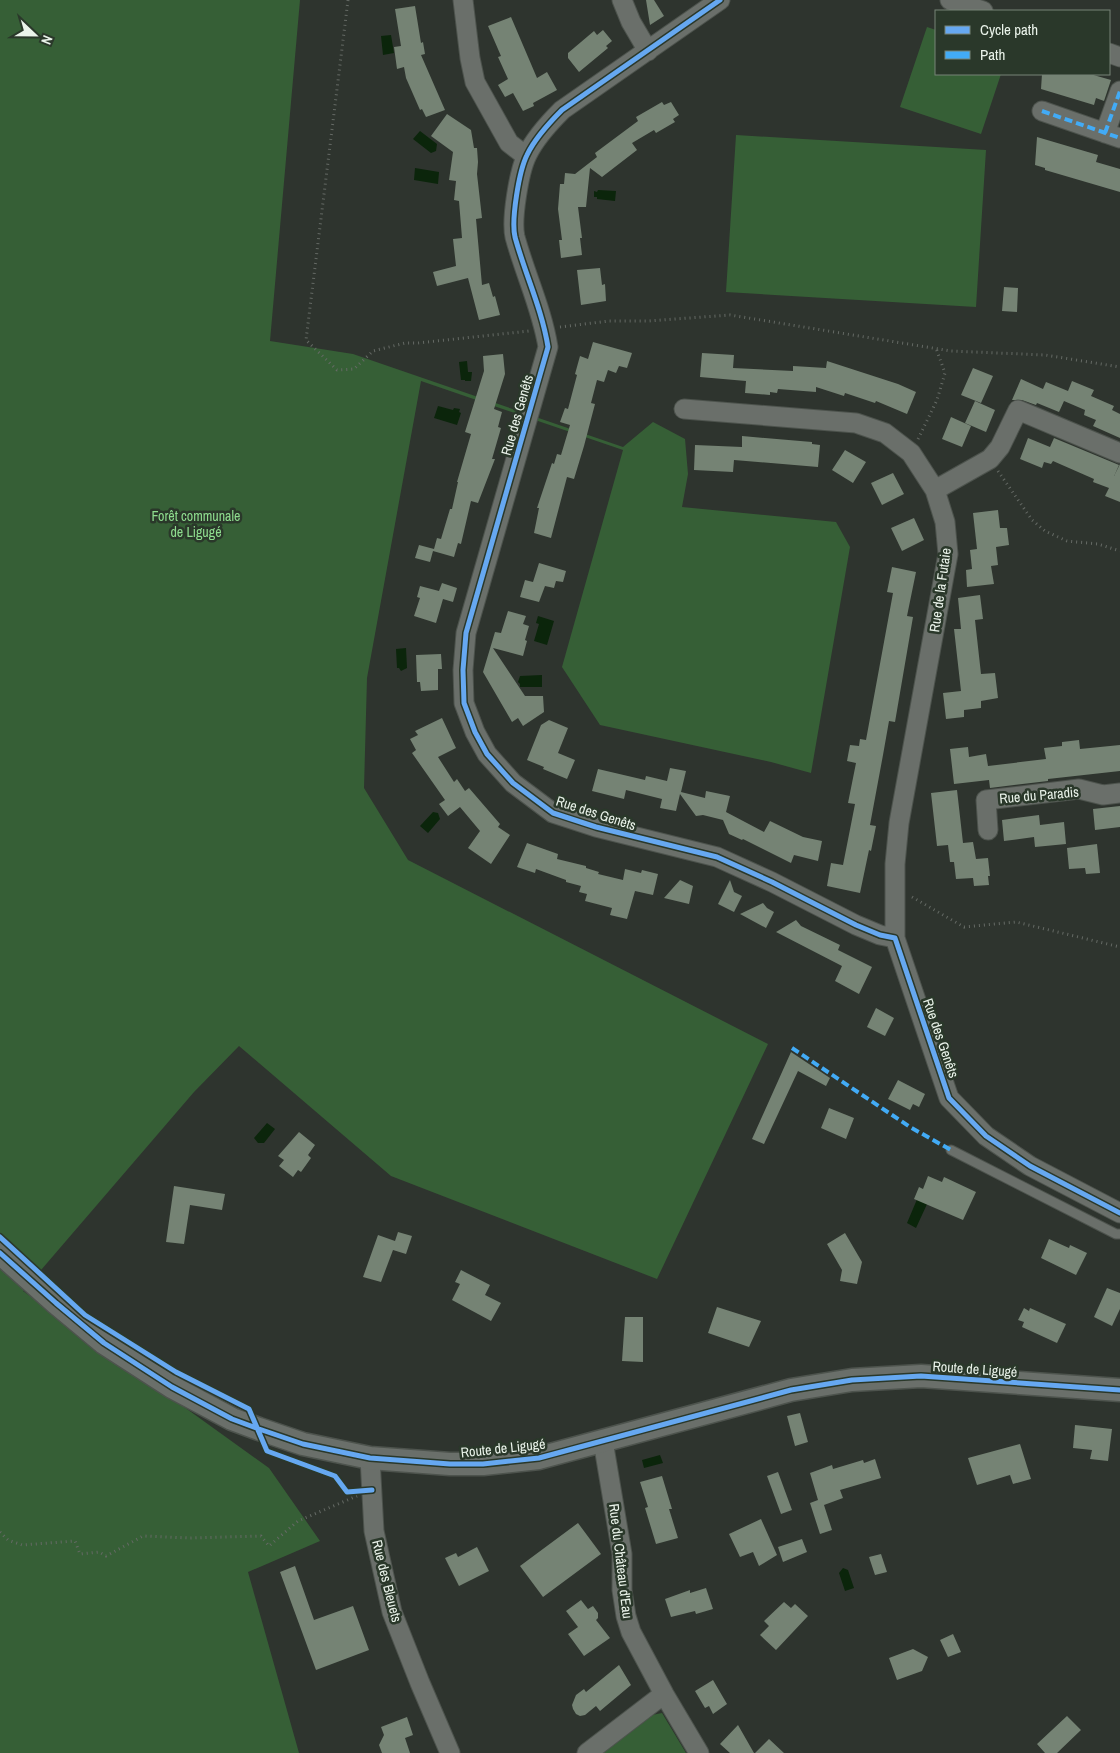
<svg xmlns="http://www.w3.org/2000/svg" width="1120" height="1753" font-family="'Archivo Narrow',sans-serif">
<rect width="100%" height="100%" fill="#2e342e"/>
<path fill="#365f36" d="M0 0H300L270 341 353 354 623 447 653 422 685 439 688 474 682 507 836 522 850 547 811 773 771 762 600 725 562 667 623 450 421 381 367 678 364 788 408 860 768 1044 657 1279 391 1176 239 1046 194 1092 23 1291 269 1468 320 1541 248 1572 299 1753H0Z
M927 27 936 30V74H1001L981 134 900 107Z
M736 135 986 150 976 307 726 292Z
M662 1713 686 1753H599L642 1717Z"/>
<path fill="#0b250b" d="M391 35 394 53 383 55 381 36Z
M420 131 437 144 436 151 431 153 413 139Z
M415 168 439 172 438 184 414 180Z
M598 190 616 191 615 201 597 199V197H594V191L597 192Z
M467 361 468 372H472L471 381H465V380H461L459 362Z
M438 406 453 410 454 408 460 409 459 412 461 413 457 425 434 418Z
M538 616 554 621 547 645 534 641 539 624 536 623Z
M406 648 407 668 401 671 399 668H397L396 649Z
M542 675V687H520V684L518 682 520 676Z
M433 812 438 813 440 819 428 833 420 826Z
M267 1123 275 1129 264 1143H258L254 1138Z
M918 1197 928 1202 916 1228 907 1223Z
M660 1455 663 1463 644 1468 642 1460Z
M843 1568 848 1570 854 1588 845 1591 839 1573Z"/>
<path fill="#758374" d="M646 0H654L664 16 650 25Z
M415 6 421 43 423 42 425 54 421 55 445 110 426 117 422 109 420 110 406 78 404 67 397 69 394 47 401 46 395 9Z
M511 17 537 78 547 72 557 90 533 103 534 106 523 111 513 93 505 97 498 85 508 79 498 57 501 56 488 26Z
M603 30 612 41 606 46 608 48 579 72 568 58V53L594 31 597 35Z
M1042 74H1090L1111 80 1104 101 1096 98 1094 105 1041 89Z
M662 102 664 105 671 102 679 115 673 119 675 122 656 133 654 130 632 143 637 150 602 177 590 168 586 207H578L582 238H580L582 255 561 258 559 240H562L558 209 560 184H564L565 173 575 174 597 157 595 153 638 121 636 117Z
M447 114 471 130 474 148H477L478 162 477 174 482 218 476 219 482 285 489 283 493 297 495 296 500 315 479 320 468 278 437 286 433 272 456 266 453 239 462 238 459 201 454 200 456 181 449 180 453 152 431 136Z
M1037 137 1098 155 1096 162 1120 169V192L1045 170V168L1035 165Z
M600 268 602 285 605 284 606 301 581 305 577 270Z
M1004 287 1018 288 1017 312 1002 311Z
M593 342 632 353 627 368 619 366 616 373 608 370 604 382 597 380 591 403 595 404 584 446 574 479 567 477 551 538 534 533 539 508H537L552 463 554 464 557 454 561 455 570 425 560 422 565 408 568 409 577 375 575 374 580 356 588 359Z
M702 353 734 355 733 368 793 371V366L826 368 827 361 898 384 916 392 907 414 876 401 875 403 845 393 844 396 816 387V392L778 389 777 393 770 392V395L745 393 746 381 700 377Z
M503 354 505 374 494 409 502 412 498 427 501 428 492 459H495L478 503 471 501 461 544 458 543 454 557 433 551 430 562 415 558 419 545 434 549 437 538 441 539 450 509H452L458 482H457L471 434 465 432 484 371 483 356Z
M973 368 993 376 981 403 961 395Z
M1021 379 1043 389 1046 382 1068 391 1072 381 1094 390 1091 396 1114 406 1112 410 1120 414V438L1093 426 1096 420 1084 415 1085 410 1064 401 1059 412 1037 403 1036 405 1022 400H1012Z
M975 401 995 410 986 432 965 423Z
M951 417 971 426 962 447 942 439Z
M742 436 812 442V444L820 445 818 467 734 460 733 472 694 470 695 445 742 447Z
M1028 438 1050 447 1054 438 1119 465 1114 476 1120 464V502L1105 496 1109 488 1093 482 1094 479 1053 461 1051 464 1044 462 1042 468 1020 459Z
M845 450 866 462 853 483 832 470Z
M893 473 904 494 882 505 871 483Z
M998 510 1000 528H1007L1009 545 996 547 998 565 991 566 994 584 967 587 966 570 972 569 970 550 977 549 973 513Z
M914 518 924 540 902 551 891 528Z
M539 563 566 571 563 582 556 581 554 588 545 586 539 602 520 597 525 580 533 582Z
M892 567 916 572 907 616 913 617 895 722 889 721 883 755 870 825 876 826 871 851 869 850 860 893 827 886 831 863 843 865 855 804 848 803 856 763 847 761 850 745 859 746 860 739 866 740 893 593 887 592Z
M442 583 457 588 453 602 443 599 436 623 414 616 420 598 417 597 420 586 439 591Z
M980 595 983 619 975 620 981 674 995 673 998 698 981 701V708L964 710V717L946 719 943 693 961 691 954 629H961L958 598Z
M508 611 526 616 523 624 529 626 525 640 527 641 523 656 493 648 525 696H543L544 712 523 726 518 718 512 722 483 672 495 632 501 633Z
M441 654 442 669H438V690L421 691 420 682H417L416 655Z
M442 718 456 748 438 757 454 782 457 779 465 791 469 788 500 824 498 827 510 835 491 864 468 848 480 831 460 807 448 816 439 804 445 800 412 753 416 750 410 739 418 735 415 731Z
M549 720 568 728 558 753 575 760 567 779 543 769 544 767 527 760 541 725Z
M1079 740 1080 749 1120 745V771L1048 779V781L990 788 989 780 954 784 950 749 968 747 969 757 986 754 988 766 1046 759 1044 748 1062 746V742Z
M670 768 686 771 681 792 705 798 706 791 730 796 726 812 764 832 770 821 803 837 822 841 818 861 794 855 791 863 743 839 742 840 729 834 723 820 703 815 696 816 680 794 676 811 660 808 662 799 626 790 624 799 592 791 598 769 645 780 646 776 667 781Z
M957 790 963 843 973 842 976 859 988 858 990 876H988L989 885 974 886 973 878 956 879 954 862H950L948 845 937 846 931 793Z
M1120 806V827L1095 830 1093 809Z
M1039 815 1040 825 1064 822 1066 844 1035 847 1034 837 1004 841 1002 820Z
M527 843 558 854 557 859 586 866V868L599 872 598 874 623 880 625 869 641 873 642 870 658 874 653 895 635 891 627 919 610 915 612 908 585 901 587 894 579 892 581 886 566 882V880L536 869 535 873 517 867Z
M1097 844 1100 873 1086 874 1085 868 1069 869 1067 848Z
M680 880 693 886 689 904 664 898Z
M730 880 734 892 742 896 734 912 718 904Z
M763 903 767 908 774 912 766 928 740 914Z
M796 920 801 926 840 945 838 950 872 967 859 994 835 981 842 966 776 932Z
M876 1008 894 1018 885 1036 867 1027Z
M791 1052 830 1078 826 1086 798 1071 764 1144 752 1139Z
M898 1080 925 1094 919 1107 913 1104 910 1110 888 1099Z
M829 1108 854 1118 846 1139 821 1128Z
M299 1132 315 1145 308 1155 311 1158 301 1172 298 1170 293 1177 279 1166 284 1160 278 1156Z
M928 1176 942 1182 944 1177 976 1192 963 1220 914 1199 919 1187 923 1189Z
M174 1186 225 1194 222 1210 190 1205 184 1244 166 1242Z
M398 1232 412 1236 406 1254 393 1250 381 1282 363 1277 378 1235 395 1241Z
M845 1233 862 1262 857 1284 840 1281 842 1270 827 1244Z
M1049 1239 1069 1248 1070 1245 1087 1253 1076 1275 1041 1258Z
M461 1270 490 1285 485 1295 501 1303 491 1321 452 1300 460 1284 455 1282Z
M1107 1288 1120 1293V1309L1112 1326 1094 1317Z
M717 1307 761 1321 749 1347 708 1333Z
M1024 1308 1029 1311 1030 1308 1066 1324 1057 1343 1022 1327 1024 1322 1018 1320Z
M625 1317H643V1362L622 1361Z
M800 1413 808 1442 795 1446 787 1416Z
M1075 1425 1112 1429 1108 1461 1090 1459 1092 1450 1073 1448Z
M1020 1444 1031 1479 1013 1484 1010 1475 977 1485 968 1458Z
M875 1459 881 1478 840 1490 843 1498 824 1505 832 1530 820 1534 810 1503 818 1500 810 1473 832 1465 833 1469 863 1460 864 1463Z
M778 1472 792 1510 781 1514 767 1476Z
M662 1476 672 1509H669L678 1538 656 1544 645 1508 648 1507 640 1482Z
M761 1519 777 1555 759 1566 753 1552 740 1557 729 1534Z
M578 1523 601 1554 543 1597 520 1566Z
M802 1539 807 1552 783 1562 778 1547Z
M477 1547 489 1571 459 1586 445 1558 456 1553 458 1557Z
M881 1554 887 1572 875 1575 869 1557Z
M295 1566 314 1620 353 1606 369 1650 316 1670 280 1572Z
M706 1588 713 1609 696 1614 695 1611 671 1617 665 1599 690 1590V1593Z
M581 1600 588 1609 593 1606 598 1613V1618L596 1620 610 1638 584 1656 568 1634 578 1627 566 1611Z
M784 1602 791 1608 795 1604 808 1616 776 1650 760 1635 769 1626 764 1621Z
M953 1634 961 1652 948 1657 940 1640Z
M913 1649 928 1657 922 1671 897 1680 889 1658Z
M619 1665 631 1685 600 1711 596 1706 585 1715 580 1716 576 1714 573 1709 572 1705 576 1695 584 1689 586 1692Z
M713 1680 727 1704 713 1714 709 1706 705 1708 695 1691Z
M1067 1716 1081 1730 1057 1753H1045L1037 1744Z
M407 1717 413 1735 405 1738 410 1753H382L379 1745 384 1735 381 1727Z
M738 1725 754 1753H730L720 1744Z
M769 1739 784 1753H755Z"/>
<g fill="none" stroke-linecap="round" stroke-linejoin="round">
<defs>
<path id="service" d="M951 1150 1116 1234H1120"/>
<path id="minor" d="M463 0 470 58 475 82 509 143 526 156
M622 0 631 22 648 51
M720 0 562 110C549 123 535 138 527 155 519 171 511 220 515 237 525 274 542 309 548 347L466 633 463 670 464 703 475 732 487 754 513 783 553 813 596 827 717 857 772 882 856 925 880 935 895 938 949 1098 986 1136 1030 1166 1120 1213
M950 0 983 11
M1109 53 1120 57
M1042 111 1120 138
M1105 133 1120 91
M684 409 856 423 885 433 911 453 935 490 945 522 948 554 899 823 895 864V938
M935 490 990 459 1000 447 1018 410 1120 453
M988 830 986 800 1079 789 1103 795 1120 793
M603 1441 622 1554V1590L626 1616 631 1632 664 1694 699 1753
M370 1458 374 1531 392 1612 420 1683 450 1753
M587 1753 664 1694"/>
<path id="tertiary" d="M0 1253 56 1303 104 1343 172 1387 232 1419 259 1429 303 1444 370 1458 450 1464H483L539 1458 791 1390 852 1380 921 1376 1120 1390"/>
</defs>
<use href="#service" stroke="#4d534d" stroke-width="11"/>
<use href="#minor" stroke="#4d534d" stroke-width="21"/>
<use href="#tertiary" stroke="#4d534d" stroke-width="25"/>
<path stroke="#656a65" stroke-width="3" stroke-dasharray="1 4" stroke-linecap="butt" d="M348 0 306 340 337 370 354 369 373 351 405 343H418L529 331
M560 327 609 321H648L730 315 951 351 1045 355 1120 367
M918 439 937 400 945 373 936 348
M998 471 1032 520 1045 531 1067 541 1098 544 1120 551
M912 897 964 927 1016 922 1120 947
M0 1532 8 1540 22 1545 75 1541 80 1554 99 1552 106 1556 143 1536 190 1538 261 1536 269 1546 298 1521 357 1496"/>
<use href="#service" stroke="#6a6f6a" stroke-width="9"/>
<use href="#minor" stroke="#6a6f6a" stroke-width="19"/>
<use href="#tertiary" stroke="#6a6f6a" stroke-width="22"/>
<path stroke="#42abf6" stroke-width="4" stroke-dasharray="8 4" stroke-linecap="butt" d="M1042 111 1120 138
M1105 133 1120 91
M792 1048 910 1127 951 1150"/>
<defs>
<path id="cycleway" d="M720 0 562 110C549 123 535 138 527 155 519 171 511 220 515 237 525 274 542 309 548 347L466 633 463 670 464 703 475 732 487 754 513 783 553 813 596 827 717 857 772 882 856 925 880 935 895 938 949 1098 986 1136 1030 1166 1120 1213
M0 1237 85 1315 176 1372 249 1409 267 1451 335 1476 347 1492 372 1490
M0 1253 56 1303 104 1343 172 1387 232 1419 259 1429 303 1444 370 1458 450 1464H483L539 1458 791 1390 852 1380 921 1376 1120 1390"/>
</defs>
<use href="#cycleway" stroke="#2a382a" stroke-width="8"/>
<use href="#cycleway" stroke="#66a8f1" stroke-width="5"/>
</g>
<g text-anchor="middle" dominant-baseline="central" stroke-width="5" stroke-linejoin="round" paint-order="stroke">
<g font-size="14" fill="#eaf3ea" stroke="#2a382a">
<text transform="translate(517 415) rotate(-74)">Rue des Genêts</text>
<text transform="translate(940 590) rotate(-82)">Rue de la Futaie</text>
<text transform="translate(1039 795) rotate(-5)">Rue du Paradis</text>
<text transform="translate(596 813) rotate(18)">Rue des Genêts</text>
<text transform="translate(941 1038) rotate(71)">Rue des Genêts</text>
<text transform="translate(975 1369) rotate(4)">Route de Ligugé</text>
<text transform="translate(503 1448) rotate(-6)">Route de Ligugé</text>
<text transform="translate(621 1561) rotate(83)">Rue du Château d'Eau</text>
<text transform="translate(387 1581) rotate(76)">Rue des Bleuets</text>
</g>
<g font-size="14" fill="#8edc8e" stroke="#2a382a">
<text x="196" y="516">Forêt communale<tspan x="196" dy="16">de Ligugé</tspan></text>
</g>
</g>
<rect x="935" y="10" width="175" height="65" fill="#2a382a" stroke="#778377"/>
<rect x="945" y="26" width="25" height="8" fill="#66a8f1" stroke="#778377"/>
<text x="980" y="35" font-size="15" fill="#eaf3ea">Cycle path</text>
<rect x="945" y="51" width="25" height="8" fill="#42abf6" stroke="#778377"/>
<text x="980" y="60" font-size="15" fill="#eaf3ea">Path</text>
<g transform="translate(35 35) rotate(112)" stroke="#2a382a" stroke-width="4" paint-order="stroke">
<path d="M0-4L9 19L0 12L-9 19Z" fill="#eaf3ea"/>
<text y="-8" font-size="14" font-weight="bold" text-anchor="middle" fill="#eaf3ea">N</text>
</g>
</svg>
